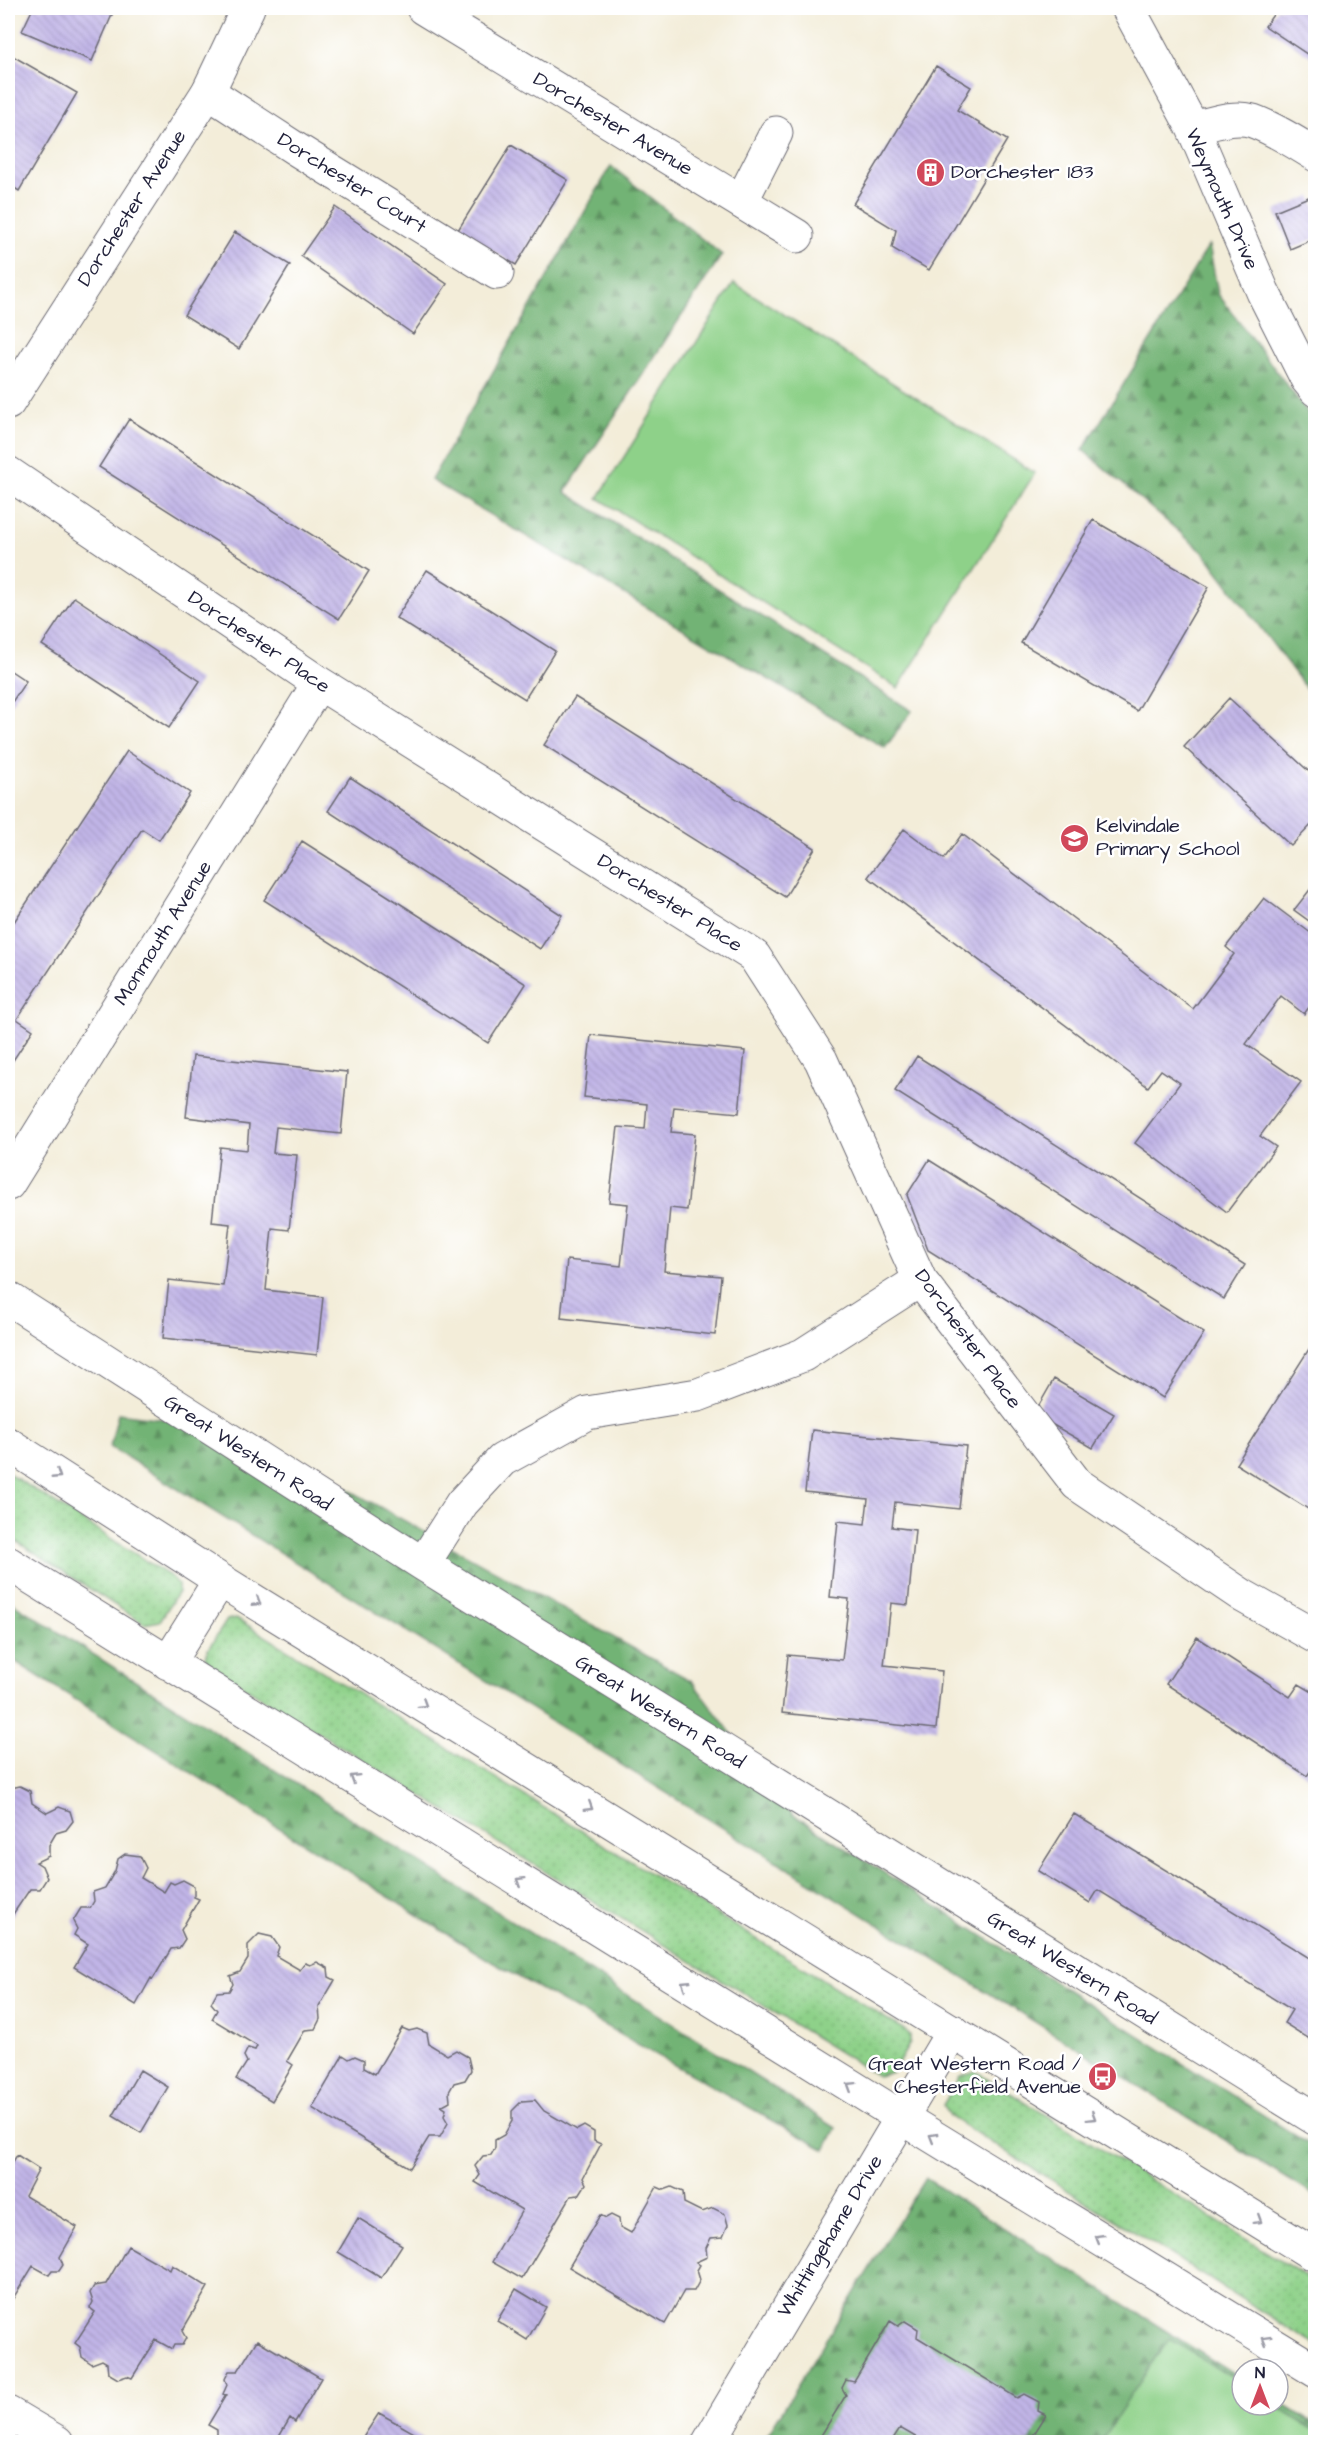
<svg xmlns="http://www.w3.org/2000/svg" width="1323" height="2450" font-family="'Architects Daughter',sans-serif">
<defs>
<pattern id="grass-dots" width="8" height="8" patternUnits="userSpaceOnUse" patternTransform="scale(1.5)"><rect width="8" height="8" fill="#8ed189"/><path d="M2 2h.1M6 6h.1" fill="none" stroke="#7ab377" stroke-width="1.8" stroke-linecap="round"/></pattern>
<pattern id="forest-firs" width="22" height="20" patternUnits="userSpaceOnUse" patternTransform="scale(1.5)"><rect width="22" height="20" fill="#72b375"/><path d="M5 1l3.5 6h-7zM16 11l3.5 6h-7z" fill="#5d9161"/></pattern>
<pattern id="building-back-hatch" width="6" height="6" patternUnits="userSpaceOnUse" patternTransform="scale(1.5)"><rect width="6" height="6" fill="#c1b5e7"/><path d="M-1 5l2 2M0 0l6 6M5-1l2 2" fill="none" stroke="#a69bc7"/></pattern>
</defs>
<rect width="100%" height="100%" fill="#fff"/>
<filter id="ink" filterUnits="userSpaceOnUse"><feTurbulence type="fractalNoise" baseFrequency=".0167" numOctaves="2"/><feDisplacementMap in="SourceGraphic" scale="12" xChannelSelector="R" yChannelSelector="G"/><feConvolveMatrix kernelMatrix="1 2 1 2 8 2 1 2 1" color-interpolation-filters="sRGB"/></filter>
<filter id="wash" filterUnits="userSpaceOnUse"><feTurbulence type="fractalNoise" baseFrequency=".008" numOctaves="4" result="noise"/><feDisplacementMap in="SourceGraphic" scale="24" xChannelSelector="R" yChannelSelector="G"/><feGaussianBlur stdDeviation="1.35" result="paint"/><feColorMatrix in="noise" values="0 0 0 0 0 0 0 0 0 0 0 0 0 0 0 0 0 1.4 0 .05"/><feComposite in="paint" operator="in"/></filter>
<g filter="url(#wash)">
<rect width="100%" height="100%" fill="#f3edd9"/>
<path fill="url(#grass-dots)" stroke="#587a62" stroke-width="1.5" d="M8 1473 173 1578 178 1584V1592L160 1621 144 1624 8 1536Z
M236 1618 903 2029 910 2035V2043L893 2072 878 2076 210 1666 205 1658 208 1649 227 1620Z
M975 2071 1315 2282V2345L949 2116 943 2105 960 2076Z"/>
<path fill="url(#forest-firs)" stroke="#4a6a58" stroke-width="1.5" d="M611 166 722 255 565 492 912 711 885 748 431 480Z
M1209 245 1218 294 1315 422V700L1204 553 1083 450Z
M118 1413 240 1429 692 1681 792 1814 1315 2148V2196L110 1447Z
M8 1600 836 2128 825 2150 492 1962 8 1657Z
M925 2178 1242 2379V2405H1278V2401L1316 2425 1315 2442H763Z"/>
<path fill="#8ed189" stroke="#587a62" stroke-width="1.5" d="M734 283 1035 473 898 688 598 498Z
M1169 2338 1242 2384V2405H1274L1315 2431V2442H1100Z"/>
<g id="blocks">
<path fill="url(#building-back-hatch)" d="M33 8H115L92 61 22 31Z
M1278 8H1316V60L1265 26Z
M11 55 77 93 19 191 8 184V60Z
M936 66 971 87 957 110 1007 140 929 270 892 248 896 230 853 204Z
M511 145 568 180 516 265 458 230Z
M1311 196 1316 208V238L1290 249 1275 211Z
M335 207 447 284 413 334 301 256Z
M235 232 290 265 239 349 184 315Z
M129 419 369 571 339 619 99 467Z
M1093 520 1209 587 1137 711 1021 643Z
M427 570 555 651 525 699 396 618Z
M74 597 200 681 169 728 42 645Z
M8 669 26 681 8 708Z
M575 697 815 848 785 897 544 745Z
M1229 698 1316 778V820L1291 846 1184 747Z
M127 751 190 793 159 840 142 829 17 1019 33 1030 8 1068V931Z
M350 777 562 915 540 949 328 811Z
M904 829 944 859 962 834 1193 1009 1234 954 1226 947 1264 898 1316 937V998L1304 1014 1281 996 1246 1044 1301 1082 1260 1136 1276 1147 1227 1212 1135 1143 1180 1083 1161 1070 1148 1087 868 877Z
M302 841 526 984 488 1043 264 900Z
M1316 882V926L1294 910Z
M591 1035 745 1051 739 1113 674 1107 671 1132 695 1134 687 1210 670 1208 664 1271 721 1276 715 1335 561 1318 567 1260 621 1266 628 1204 609 1202 618 1127 645 1129 647 1104 584 1097Z
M193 1056 347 1072 341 1134 276 1127 273 1153 297 1155 289 1230 272 1228 266 1290 323 1297 317 1355 163 1338 169 1280 223 1286 230 1224 212 1222 220 1147 247 1150 249 1125 186 1117Z
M917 1056 1245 1265 1224 1299 895 1091Z
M929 1160 1204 1333 1163 1398 928 1250 907 1195Z
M1316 1338V1514L1236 1464Z
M1054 1379 1114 1414 1093 1448 1034 1414Z
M812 1430 966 1446 959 1509 895 1502 892 1527 915 1530 908 1605 891 1603 884 1665 942 1671 936 1729 782 1713 788 1655 842 1660 849 1599 830 1597 838 1521 865 1524 868 1499 805 1492Z
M1197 1637 1290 1697 1299 1684 1316 1694V1763L1307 1776 1166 1684Z
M8 1786 11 1788 20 1786 30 1791 32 1803 47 1813 59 1807 70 1811 73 1821 66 1830 56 1833 49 1845V1856L36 1862 42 1866 47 1878 40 1889H30L9 1920 8 1919Z
M1074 1814 1316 1962V2043L1284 2023 1292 2010 1098 1890 1090 1903 1038 1871Z
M125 1854 140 1856 146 1868 141 1878 164 1892 170 1882 174 1884 183 1880 194 1886V1897L199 1899 181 1930 185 1939 179 1948 171 1949 153 1979 151 1978 136 2005 74 1967 88 1944 74 1935 77 1929 73 1921 81 1908H90L94 1901 93 1892 105 1888 115 1871 118 1859Z
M259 1934 272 1937 279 1947 276 1956 300 1970 305 1963 310 1965 317 1962 328 1968 329 1977 335 1980 319 2007 320 2019 315 2029 305 2030 287 2061 293 2065 272 2101 236 2079 247 2062 244 2056 248 2048 255 2050 257 2046 212 2019 217 2010 211 2003 217 1992 229 1991 233 1984 230 1976 240 1972 248 1959V1945Z
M402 2028 409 2031 417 2029 427 2033 429 2044 447 2055 456 2050 468 2057 471 2070 465 2080 454 2083 449 2092 450 2101 441 2106 446 2109 444 2116 448 2123 440 2137H429L410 2168 312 2108 343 2055 349 2059 355 2056 364 2060V2068L375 2074Z
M140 2070 168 2087 141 2133 113 2116Z
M535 2100 544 2111 577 2130 584 2126 594 2132V2141L601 2144 583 2178 586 2184 579 2195 571 2196 522 2279 492 2262 522 2210 475 2182 480 2175 475 2166 483 2156 491 2155 495 2148V2140L504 2135 512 2121V2111L522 2101Z
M17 2155 39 2169 25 2196 77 2227 60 2257 63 2265 59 2271H52L49 2275 33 2266 9 2305 8 2170Z
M657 2187 664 2190 672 2187 683 2192 684 2203 702 2212 713 2208 725 2214 728 2225 723 2237 711 2238 706 2248 707 2257 696 2262 700 2265 697 2270 700 2280 694 2291H684L665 2324 569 2267 600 2215 606 2218 611 2215 619 2219 620 2227 631 2233Z
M358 2218 402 2245 381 2278 338 2252Z
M128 2246 170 2270 172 2265 208 2287 182 2331 186 2338 182 2345H174L172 2349 156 2340 132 2378 127 2376 118 2379 108 2373 107 2363 102 2360 92 2364 82 2357 80 2347 75 2343 95 2312 90 2308 93 2302 90 2293 94 2286 106 2284Z
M516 2289 546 2307 527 2340 497 2321Z
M890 2321 898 2326 905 2321 918 2329 917 2337 1017 2398 1024 2394 1039 2402 1038 2411 1046 2415 1029 2442H924L900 2428 891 2442H817L846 2395 842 2388 846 2380 854 2382Z
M257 2340 321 2378 295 2422 290 2418 276 2442H223L217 2439V2430L208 2425 226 2395 223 2394 227 2385 225 2379 229 2371H238Z
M379 2413 430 2442H360Z"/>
</g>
</g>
<g filter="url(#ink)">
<use href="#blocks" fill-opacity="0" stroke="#6b6972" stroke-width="1.5"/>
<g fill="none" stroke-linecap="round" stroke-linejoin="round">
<defs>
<path id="minor" d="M423 8 797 236
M1128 8 1193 128 1263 292 1307 379 1316 390
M208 92 296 149 497 273
M1193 128C1211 124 1234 115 1253 121 1275 129 1296 143 1316 155
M741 202 776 133
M8 473 319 683 754 956 821 1060 920 1280 1077 1484 1243 1596 1316 1637
M8 1184 319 683
M8 1298 423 1564 1316 2119
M423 1564 462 1503 502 1460 587 1413 698 1395 803 1355 920 1280
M8 2413 57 2442
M709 2442 953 2031"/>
<path id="tertiary" d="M8 403 208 92 248 8"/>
<path id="primary" d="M8 1444 220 1580 1316 2256
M8 1563 901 2117 1316 2371
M168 1663 220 1580"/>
</defs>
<use href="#minor" stroke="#6b6972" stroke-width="35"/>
<use href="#tertiary" stroke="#6b6972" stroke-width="35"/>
<use href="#primary" stroke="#6b6972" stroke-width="35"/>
<use href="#minor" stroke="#fff" stroke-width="33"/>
<use href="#tertiary" stroke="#fff" stroke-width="33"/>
<use href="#primary" stroke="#fff" stroke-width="33"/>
</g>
<defs><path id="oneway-chevron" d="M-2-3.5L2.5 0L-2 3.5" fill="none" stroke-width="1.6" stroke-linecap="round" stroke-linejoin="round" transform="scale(1.5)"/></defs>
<g stroke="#9c9ca7">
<use href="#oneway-chevron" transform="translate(57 1475) rotate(33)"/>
<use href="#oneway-chevron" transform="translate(257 1602) rotate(32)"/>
<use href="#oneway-chevron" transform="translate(423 1704) rotate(32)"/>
<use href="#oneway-chevron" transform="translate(354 1778) rotate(-148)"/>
<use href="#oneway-chevron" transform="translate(589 1807) rotate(32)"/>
<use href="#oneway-chevron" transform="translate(520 1881) rotate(-148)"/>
<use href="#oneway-chevron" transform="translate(685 1984) rotate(-148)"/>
<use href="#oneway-chevron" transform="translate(851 2086) rotate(-148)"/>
<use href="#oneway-chevron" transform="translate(1092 2117) rotate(32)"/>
<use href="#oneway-chevron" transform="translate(933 2137) rotate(-149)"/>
<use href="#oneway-chevron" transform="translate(1258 2220) rotate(32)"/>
<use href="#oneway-chevron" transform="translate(1099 2238) rotate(-149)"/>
<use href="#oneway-chevron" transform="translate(1266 2340) rotate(-149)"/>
</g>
</g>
<defs>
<symbol id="building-disc" viewBox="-11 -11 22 22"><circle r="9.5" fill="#d1495b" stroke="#fff"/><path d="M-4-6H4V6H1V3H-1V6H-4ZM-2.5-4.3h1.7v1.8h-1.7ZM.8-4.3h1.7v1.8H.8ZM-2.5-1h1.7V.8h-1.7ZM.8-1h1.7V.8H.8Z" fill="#fff"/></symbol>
<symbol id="school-disc" viewBox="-11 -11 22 22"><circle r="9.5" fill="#d1495b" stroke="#fff"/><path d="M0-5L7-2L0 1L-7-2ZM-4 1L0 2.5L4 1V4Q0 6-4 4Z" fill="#fff"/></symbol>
<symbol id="bus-disc" viewBox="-11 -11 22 22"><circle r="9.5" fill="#d1495b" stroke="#fff"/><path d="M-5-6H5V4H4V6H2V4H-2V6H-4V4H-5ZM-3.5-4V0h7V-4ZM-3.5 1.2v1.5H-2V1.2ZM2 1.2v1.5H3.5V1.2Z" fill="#fff"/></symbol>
</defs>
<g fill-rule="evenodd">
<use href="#building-disc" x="914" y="156" width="33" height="33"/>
<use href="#school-disc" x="1058" y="822" width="33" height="33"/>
<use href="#bus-disc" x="1086" y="2060" width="33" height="33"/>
</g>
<g text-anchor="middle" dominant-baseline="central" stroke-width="5" stroke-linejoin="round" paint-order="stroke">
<g font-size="20" fill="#22223b" stroke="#fff">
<text transform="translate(613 124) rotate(31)">Dorchester Avenue</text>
<text transform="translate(352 183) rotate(32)">Dorchester Court</text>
<text transform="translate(1222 199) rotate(66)">Weymouth Drive</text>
<text transform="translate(132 208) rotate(-57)">Dorchester Avenue</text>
<text transform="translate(259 642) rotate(34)">Dorchester Place</text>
<text transform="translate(670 903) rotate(32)">Dorchester Place</text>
<text transform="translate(163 933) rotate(-58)">Monmouth Avenue</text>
<text transform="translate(968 1339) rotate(54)">Dorchester Place</text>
<text transform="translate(248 1453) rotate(33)">Great Western Road</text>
<text transform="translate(660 1712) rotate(32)">Great Western Road</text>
<text transform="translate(1072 1968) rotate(32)">Great Western Road</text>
<text transform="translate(830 2236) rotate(-59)">Whittingehame Drive</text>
</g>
<g font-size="20" fill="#22223b" stroke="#fff" text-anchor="start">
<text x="951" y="172">Dorchester 183</text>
<text x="1096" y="826">Kelvindale<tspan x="1096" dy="23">Primary School</tspan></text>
<text x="1081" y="2064" text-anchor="end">Great Western Road /<tspan x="1081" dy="23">Chesterfield Avenue</tspan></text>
</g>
</g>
<rect width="1323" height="2450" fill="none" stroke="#fff" stroke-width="30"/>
<g transform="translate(1260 2387)"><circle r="28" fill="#ffffff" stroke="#a7a7b1" stroke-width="1.5"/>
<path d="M0-4.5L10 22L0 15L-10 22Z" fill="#d1495b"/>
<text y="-9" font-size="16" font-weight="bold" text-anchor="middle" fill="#22223b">N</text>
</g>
</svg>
